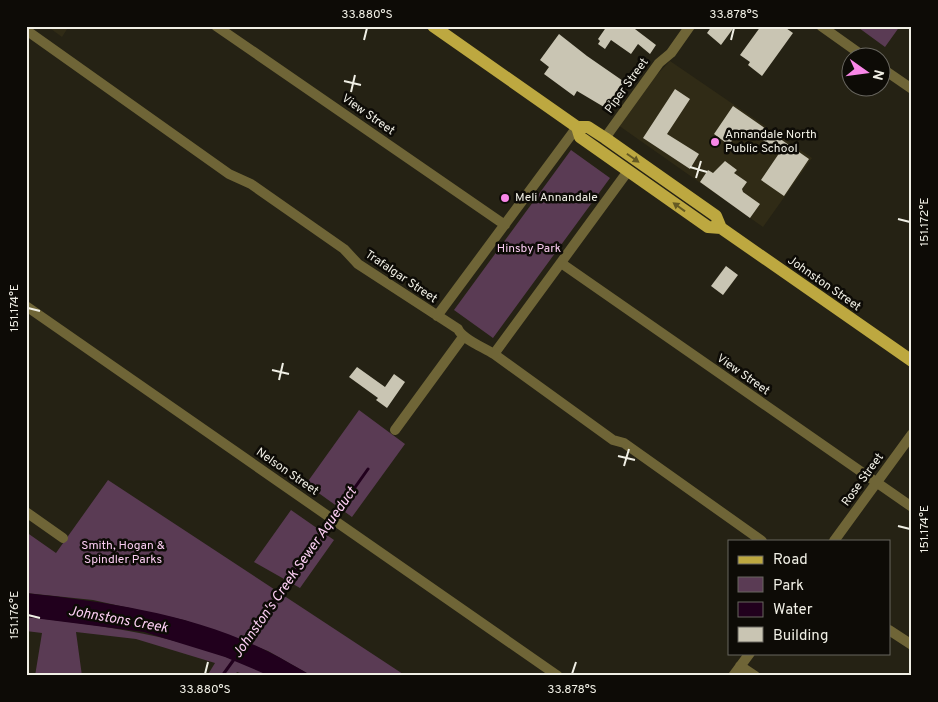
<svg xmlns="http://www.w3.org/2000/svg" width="938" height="702" font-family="Overpass,sans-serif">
<rect width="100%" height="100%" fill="#252214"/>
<path fill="#302b16" d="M47 26H69L62 37Z
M670 61 812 158 763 227 618 125 647 85Z"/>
<path fill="#5a3b54" d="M860 26H900L885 47 859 28Z
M571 150 610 178 493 338 454 310Z
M359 410 405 444 352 517 306 484Z
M108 480 406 676H312L268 651 184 620 93 600 26 593V532L56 553Z
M291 510 334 540 300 588 254 562Z
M26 617C110 626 193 637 270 676H249L237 672 234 676H207L215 663 136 639 76 632 82 676H35L42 633 26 631Z"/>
<path fill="#21001d" d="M26 593C108 602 194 614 269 652 283 659 298 668 312 676H270L225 657 144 632 26 617Z"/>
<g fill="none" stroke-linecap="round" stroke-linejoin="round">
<path stroke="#21001d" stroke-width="3" d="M244 644 368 469
M222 676 235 658"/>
</g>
<path fill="#c9c5b3" d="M607 26H631L656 45 650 54 638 44 631 54 611 40 605 49 598 44 600 41 598 39Z
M712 26H735L721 45 707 33Z
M761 26H783L793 33 762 76 748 65 750 62 740 55Z
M559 34 587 56 626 83 609 110 577 91 574 96 544 74 549 67 540 60Z
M675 89 690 99 667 134 699 154 690 169 643 138Z
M733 106 809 159 784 196 761 180 780 152 754 134 751 139 739 130 729 145 714 134Z
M725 161 737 170 734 173 747 182 742 189 743 192 760 204 750 218 700 182 708 170 713 173Z
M726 266 738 275 723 295 711 286Z
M357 367 385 387 394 374 405 382 387 408 376 400 378 398 349 377Z"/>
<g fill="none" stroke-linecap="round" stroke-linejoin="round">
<path stroke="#6f6537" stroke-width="10" d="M216 26 505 225
M821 26 866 58
M26 30 229 174 251 184 344 249 358 264 458 329C462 339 483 347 494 354L613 440 624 443 762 541
M880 67 912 89
M605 138 659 63 671 53 690 26
M561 263 912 507
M26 306 558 676
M437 316 577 127
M494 354 628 171
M395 430 463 337
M26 512 63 538
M834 541 912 434
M889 630 912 645
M740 666 755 676
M733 676 750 653"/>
<path stroke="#bda840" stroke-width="12" d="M433 26 577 127H588L605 138 716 216 721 228
M577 127 580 137 708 227 721 228 912 361"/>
</g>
<defs><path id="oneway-solid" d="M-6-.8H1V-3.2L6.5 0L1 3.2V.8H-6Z" transform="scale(1.25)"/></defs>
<g fill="#655a23">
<use href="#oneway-solid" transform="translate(633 158) rotate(35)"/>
<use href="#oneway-solid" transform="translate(679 207) rotate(-144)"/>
</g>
<path fill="none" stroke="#f0efe5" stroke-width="2" d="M364 40 367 28M731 40 734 28M344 81 361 85M351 92 355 75M690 167 707 172M696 178 701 161M898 219 910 222M28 308 40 311M272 370 289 374M279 380 283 363M618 456 635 460M624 466 629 449M898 526 910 529M28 615 40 618M205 674 208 662M572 674 576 662"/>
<g fill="#f987e8" stroke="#0d0b06" stroke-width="2">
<circle cx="715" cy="142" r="5"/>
<circle cx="505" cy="198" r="5"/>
</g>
<g text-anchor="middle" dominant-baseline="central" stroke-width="5" stroke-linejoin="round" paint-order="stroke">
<g font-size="12" fill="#f0efe5" stroke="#0d0b06">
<text transform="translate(627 86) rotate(-54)">Piper Street</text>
<text transform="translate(368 115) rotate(35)">View Street</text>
<text transform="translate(401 277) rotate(34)">Trafalgar Street</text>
<text transform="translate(824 284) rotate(35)">Johnston Street</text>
<text transform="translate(743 375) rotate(35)">View Street</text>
<text transform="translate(287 472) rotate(35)">Nelson Street</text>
<text transform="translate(863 480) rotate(-54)">Rose Street</text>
</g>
<g font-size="12" fill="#f0efe5" stroke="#0d0b06" text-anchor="start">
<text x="725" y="135">Annandale North<tspan x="725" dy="14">Public School</tspan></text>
<text x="515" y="198">Meli Annandale</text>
</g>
<g font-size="12" fill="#f9cbf0" stroke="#0d0b06">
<text x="529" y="249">Hinsby Park</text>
<text x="123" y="546">Smith, Hogan &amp;<tspan x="123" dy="14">Spindler Parks</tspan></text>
</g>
<g font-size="14" font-style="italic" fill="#fccef3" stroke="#0d0b06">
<text transform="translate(295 573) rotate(-55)">Johnston's Creek Sewer Aqueduct</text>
<text transform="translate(118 620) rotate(10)">Johnstons Creek</text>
</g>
</g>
<rect width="938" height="702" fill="none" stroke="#0d0b06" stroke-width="55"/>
<rect x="728" y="540" width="162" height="115" fill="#0d0b06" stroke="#68665f"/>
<rect x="738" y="556" width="25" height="8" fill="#bda840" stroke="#68665f"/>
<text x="773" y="564" font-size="15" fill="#f0efe5">Road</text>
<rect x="738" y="577" width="25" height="15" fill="#5a3b54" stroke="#68665f"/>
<text x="773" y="590" font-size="15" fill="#f0efe5">Park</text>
<rect x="738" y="602" width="25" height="15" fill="#21001d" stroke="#68665f"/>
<text x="773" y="614" font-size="15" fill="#f0efe5">Water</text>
<rect x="738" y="627" width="25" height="15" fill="#c9c5b3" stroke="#68665f"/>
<text x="773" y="640" font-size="15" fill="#f0efe5">Building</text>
<g transform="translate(866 72) rotate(104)"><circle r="24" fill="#0d0b06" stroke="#68665f"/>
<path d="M0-4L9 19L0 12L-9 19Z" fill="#f987e8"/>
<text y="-8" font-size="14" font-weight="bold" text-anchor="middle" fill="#f0efe5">N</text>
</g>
<rect x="28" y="28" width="882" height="646" fill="none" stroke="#f0efe5" stroke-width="2"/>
<g font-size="12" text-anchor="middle" fill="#f0efe5">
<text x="367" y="18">33.880°S</text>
<text x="734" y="18">33.878°S</text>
<text transform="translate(924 222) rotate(-90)" y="4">151.172°E</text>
<text transform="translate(14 308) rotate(-90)" y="4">151.174°E</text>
<text transform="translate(924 529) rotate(-90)" y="4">151.174°E</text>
<text transform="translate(14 615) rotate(-90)" y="4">151.176°E</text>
<text x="205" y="693">33.880°S</text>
<text x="572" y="693">33.878°S</text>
</g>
</svg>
